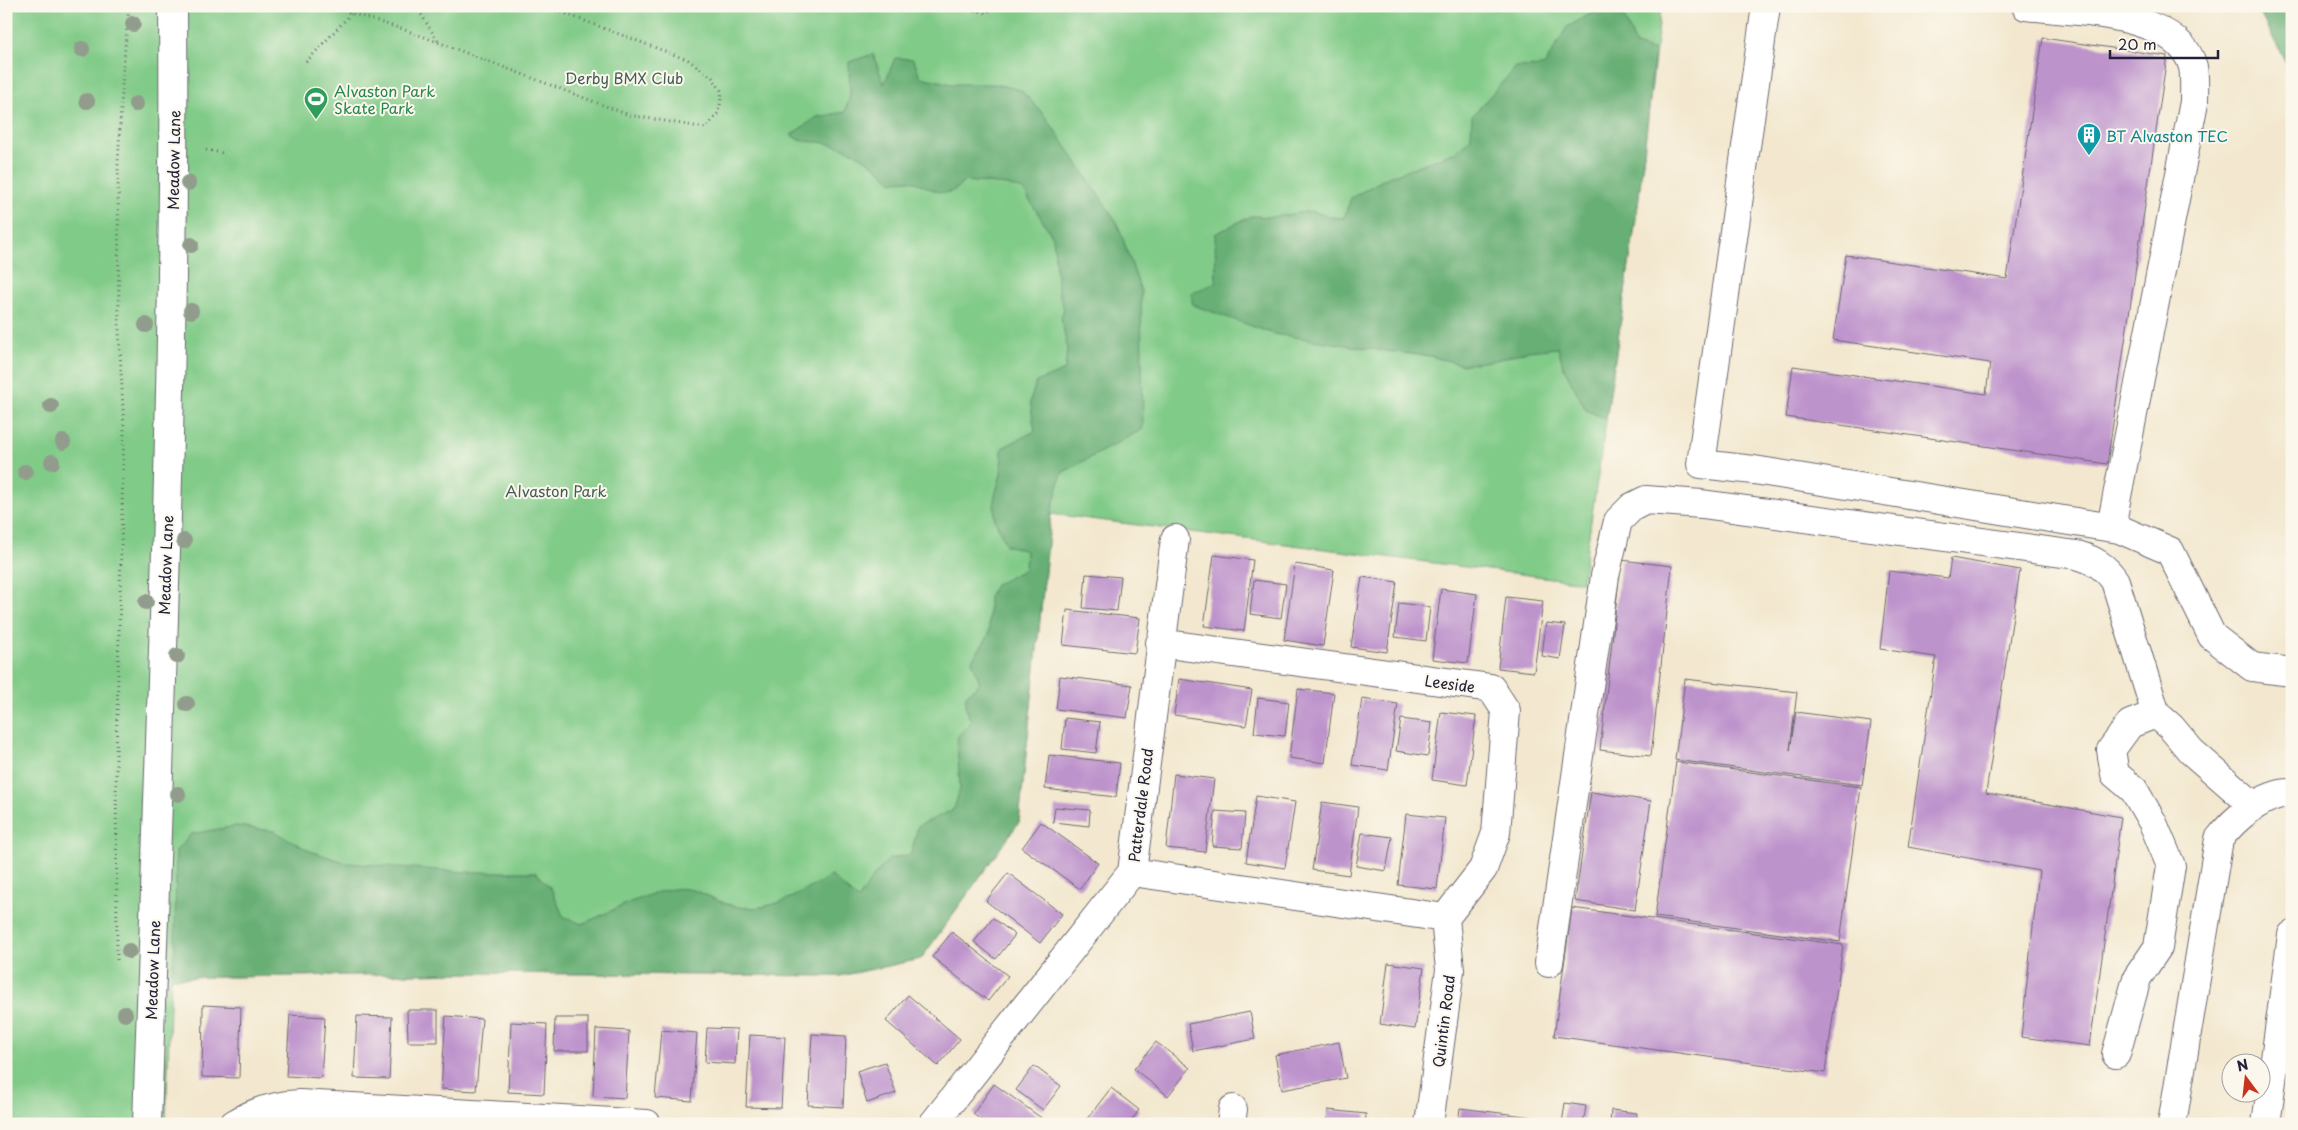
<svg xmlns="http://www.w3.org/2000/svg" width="2298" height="1130" font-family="'Playpen Sans',sans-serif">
<rect width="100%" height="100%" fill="#fbf7ec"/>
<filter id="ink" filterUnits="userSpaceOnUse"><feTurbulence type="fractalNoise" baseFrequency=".02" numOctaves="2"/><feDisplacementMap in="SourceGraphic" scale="10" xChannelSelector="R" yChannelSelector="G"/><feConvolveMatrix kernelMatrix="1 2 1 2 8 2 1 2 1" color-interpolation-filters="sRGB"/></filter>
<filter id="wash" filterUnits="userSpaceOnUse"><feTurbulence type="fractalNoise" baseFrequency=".0096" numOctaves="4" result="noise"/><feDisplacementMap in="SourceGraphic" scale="20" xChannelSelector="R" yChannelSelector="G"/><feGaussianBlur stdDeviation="1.12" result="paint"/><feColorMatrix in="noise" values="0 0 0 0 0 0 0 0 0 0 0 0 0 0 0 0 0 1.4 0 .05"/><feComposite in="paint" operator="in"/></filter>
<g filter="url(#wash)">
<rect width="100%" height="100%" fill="#f3e8cf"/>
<path fill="#81cb88" stroke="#527662" d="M6 6H1661L1638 205 1582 582 1051 514 1019 822 921 959 840 976 468 973 171 978 166 1124H6Z"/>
<path fill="#68af74" stroke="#456858" d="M2256 6H2292V74Z
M1596 11 1623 15 1636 45 1655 51 1638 205 1606 419 1586 410 1563 366 1558 348 1527 351 1496 360 1463 365 1430 356 1385 351 1274 334 1193 305 1191 293 1216 283 1215 234 1251 216 1272 217 1312 211 1330 217 1344 218 1351 198 1388 177 1455 152 1471 138 1472 116 1516 67 1544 66 1567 27Z
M873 54 884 84 895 58 913 59 921 77 952 84H995L1021 90 1046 117 1117 222 1141 291 1143 429 1062 473 1051 513 1019 822 921 959 840 976 468 973 171 978 175 947 176 851 191 834 236 826 274 831 310 851 347 863 464 872H536L552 890 563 916 582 924C608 913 661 884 687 889 702 891 716 901 730 905 766 916 801 893 831 876L858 900 873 877 889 859 911 854 918 826 954 809 960 789 957 744 958 736 971 722 966 708V695L980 683 972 660 989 635V597L995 585 1025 569 1026 551 1006 545 995 520 994 499 1001 474 1002 448 1035 431 1030 402 1036 382 1065 370 1067 347 1061 317 1064 309 1058 290 1053 237 1023 190 1007 185 965 181C943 206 931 184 908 180 903 180 897 181 892 182 872 162 854 148 825 143 811 140 804 145 791 135L817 117 845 112 850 95 849 62Z"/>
<g id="blocks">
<path fill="#bd93cc" d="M2043 38 2167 56 2107 464 1786 417 1793 366 1986 394 1990 363 1833 340 1846 255 2007 279Z
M1214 555 1253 560 1244 631 1204 626Z
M1951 558 2020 570 1986 793 2121 817 2090 1046 2021 1037 2039 871 1908 847 1936 657 1880 649 1889 571 1948 578Z
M1621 560 1672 566 1651 756 1600 750Z
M1295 564 1334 570 1323 646 1284 640Z
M1086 574 1121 577 1117 611 1083 608Z
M1362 577 1397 582 1387 652 1351 647Z
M1254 580 1286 584 1281 618 1250 614Z
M1441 589 1477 594 1468 663 1432 659Z
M1506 597 1543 601 1534 672 1498 668Z
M1399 603 1430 607 1426 641 1395 637Z
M1067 610 1140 618 1135 653 1063 645Z
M1546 623 1565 625 1560 659 1542 656Z
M1060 676 1132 685 1127 718 1056 709Z
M1179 679 1252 690 1246 726 1174 715Z
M1685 679 1797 692 1790 750 1796 712 1871 722 1862 785 1675 760Z
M1298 689 1334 693 1325 763 1289 758Z
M1258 698 1289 702 1285 736 1254 733Z
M1362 699 1398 704 1388 770 1352 765Z
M1441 712 1476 716 1467 785 1432 780Z
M1065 718 1100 722 1096 753 1062 749Z
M1401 719 1432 723 1428 756 1396 751Z
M1049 755 1120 763 1116 797 1045 789Z
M1676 762 1861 787 1840 942 1655 917Z
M1174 774 1214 779 1205 852 1166 848Z
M1591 792 1651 801 1635 910 1575 901Z
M1256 796 1295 802 1285 868 1246 862Z
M1322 802 1358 807 1349 875 1312 870Z
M1055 807 1090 810 1089 826 1053 822Z
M1215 811 1245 813 1242 848 1212 846Z
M1406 814 1445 818 1437 889 1398 885Z
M1041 822 1098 863 1080 889 1022 848Z
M1362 833 1392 837 1386 871 1356 866Z
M1008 873 1062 914 1040 943 986 901Z
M1572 908 1843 945 1825 1073 1554 1036Z
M993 918 1015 935 996 959 974 942Z
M952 932 1008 976 988 1001 932 957Z
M1388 963 1424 968 1415 1029 1380 1024Z
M908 995 960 1039 938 1066 886 1021Z
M203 1005 241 1007 239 1078 202 1077Z
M407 1010H438V1042H408Z
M1250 1012 1255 1039 1193 1051 1188 1024Z
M290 1015 325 1017 321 1078 286 1076Z
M357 1016 392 1017 389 1079 354 1078Z
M446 1016 482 1019 476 1091 441 1089Z
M555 1018H588V1051H554Z
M511 1022 547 1024 544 1094 508 1092Z
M707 1028 737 1029 735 1064 705 1062Z
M596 1029 629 1031 625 1098 593 1096Z
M661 1030 697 1033 692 1101 655 1098Z
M812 1034 846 1036 843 1107 808 1105Z
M750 1035 785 1037 781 1108 746 1107Z
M1156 1042 1190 1068 1168 1096 1134 1069Z
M1339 1042 1346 1078 1282 1090 1275 1055Z
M885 1062 896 1093 867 1103 857 1071Z
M1034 1066 1061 1086 1043 1110 1016 1090Z
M994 1084 1047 1122 1046 1124H987L973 1114Z
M1111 1088 1139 1110 1129 1124H1083Z
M1565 1103 1586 1106 1583 1124H1562Z
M1460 1108 1533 1117 1532 1124H1458Z
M1328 1110 1366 1114 1365 1124H1327Z
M1611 1110 1637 1113 1636 1124H1610Z"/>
</g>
</g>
<g filter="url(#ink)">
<use href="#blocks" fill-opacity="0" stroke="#6b676f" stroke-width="1"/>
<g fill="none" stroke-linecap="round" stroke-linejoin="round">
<defs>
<path id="minor" d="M1766 6 1701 464 1754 470 2119 529 2170 551 2212 636 2252 667 2292 672
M2026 6C2073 12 2179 11 2193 67 2195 78 2194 91 2194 102L2111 527
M1160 643 1491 688 1506 711 1496 833 1483 869 1445 918
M1132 872 1445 918
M1549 963 1605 576 1618 521 1632 507 1646 500 1702 504 2077 555C2094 560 2105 566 2115 581L2156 714
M2116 1054 2137 978 2158 947 2171 866 2153 823 2134 790 2115 774 2111 750 2130 724 2156 714 2171 727 2191 751 2254 806
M147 1124C159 751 176 379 173 6
M234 1124C255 1111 276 1105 300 1104L647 1124
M933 1124 1132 872 1175 539
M1231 1124 1233 1109
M1429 1124 1450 970 1445 918
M2172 1124 2219 839C2234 819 2265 792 2292 793
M2266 1124 2292 935"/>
</defs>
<use href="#minor" stroke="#6b676f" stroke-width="30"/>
<path stroke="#6b676f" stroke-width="3" stroke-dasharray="1 4" stroke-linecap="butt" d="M329 6 414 33 629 115 706 128 719 112 722 92 712 77 688 60 545 6
M416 6 439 43
M950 6 987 13 994 6
M306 62 351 14
M206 150 223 153
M117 960 116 758 124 428 119 332 118 165 123 69 129 6"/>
<use href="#minor" stroke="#fff" stroke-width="28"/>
</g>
<g fill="#929c8c">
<circle cx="133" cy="24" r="8"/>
<circle cx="82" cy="49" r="8"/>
<circle cx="87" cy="101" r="8"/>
<circle cx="136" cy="104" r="8"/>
<circle cx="188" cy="183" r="8"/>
<circle cx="191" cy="245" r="8"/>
<circle cx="191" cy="311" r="8"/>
<circle cx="146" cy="325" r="8"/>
<circle cx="51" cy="406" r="8"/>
<circle cx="63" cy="442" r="8"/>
<circle cx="52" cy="462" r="8"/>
<circle cx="25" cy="472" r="8"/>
<circle cx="184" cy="541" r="8"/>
<circle cx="146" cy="602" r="8"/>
<circle cx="177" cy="656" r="8"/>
<circle cx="187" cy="704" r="8"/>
<circle cx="178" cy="794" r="8"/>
<circle cx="129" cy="951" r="8"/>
<circle cx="125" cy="1014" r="8"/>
</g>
</g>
<defs>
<symbol id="stadium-pin" viewBox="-11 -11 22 30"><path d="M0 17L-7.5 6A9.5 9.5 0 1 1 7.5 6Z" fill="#2e9e5b" stroke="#fbf7ec"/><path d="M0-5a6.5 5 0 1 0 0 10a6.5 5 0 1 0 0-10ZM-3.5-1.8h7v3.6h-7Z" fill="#fff"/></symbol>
<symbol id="building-pin" viewBox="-11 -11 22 30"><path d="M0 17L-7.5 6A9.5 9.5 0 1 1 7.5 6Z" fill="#0f9aa8" stroke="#fbf7ec"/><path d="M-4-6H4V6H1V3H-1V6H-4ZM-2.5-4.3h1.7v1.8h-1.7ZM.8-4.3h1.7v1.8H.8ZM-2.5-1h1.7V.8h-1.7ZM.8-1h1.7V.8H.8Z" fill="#fff"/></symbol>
</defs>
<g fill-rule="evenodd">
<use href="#stadium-pin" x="302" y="85" width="28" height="38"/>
<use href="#building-pin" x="2075" y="121" width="28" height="38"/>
</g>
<g text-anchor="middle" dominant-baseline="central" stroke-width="4" stroke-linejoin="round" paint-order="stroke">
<g font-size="15" fill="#435d56" stroke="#fbf7ec">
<text x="624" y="77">Derby BMX Club</text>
<text x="556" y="490">Alvaston Park</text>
</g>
<g font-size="15" fill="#27864d" stroke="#fbf7ec" text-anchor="start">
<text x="334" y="90">Alvaston Park<tspan x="334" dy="17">Skate Park</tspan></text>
</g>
<g font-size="15" fill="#0d838f" stroke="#fbf7ec" text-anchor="start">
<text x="2106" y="135">BT Alvaston TEC</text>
</g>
<g font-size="15" fill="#22223b" stroke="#fbf7ec">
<text transform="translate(173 160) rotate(-89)">Meadow Lane</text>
<text transform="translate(165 565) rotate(-88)">Meadow Lane</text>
<text transform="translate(1450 683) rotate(8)">Leeside</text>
<text transform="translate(1140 805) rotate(-83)">Patterdale Road</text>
<text transform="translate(152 970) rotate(-88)">Meadow Lane</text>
<text transform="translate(1443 1021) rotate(-83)">Quintin Road</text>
</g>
</g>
<rect width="2298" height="1130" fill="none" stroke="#fbf7ec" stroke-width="25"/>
<g transform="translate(2246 1078) rotate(345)"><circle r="24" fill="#fbf7ec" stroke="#a4a2a5"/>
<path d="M0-4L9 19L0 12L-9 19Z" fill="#c8321e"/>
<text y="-8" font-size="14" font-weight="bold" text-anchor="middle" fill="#22223b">N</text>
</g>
<path d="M2110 50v8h108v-8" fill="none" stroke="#22223b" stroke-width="2.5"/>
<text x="2118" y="50" font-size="15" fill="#22223b" stroke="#fbf7ec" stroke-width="4" paint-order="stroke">20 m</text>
</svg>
